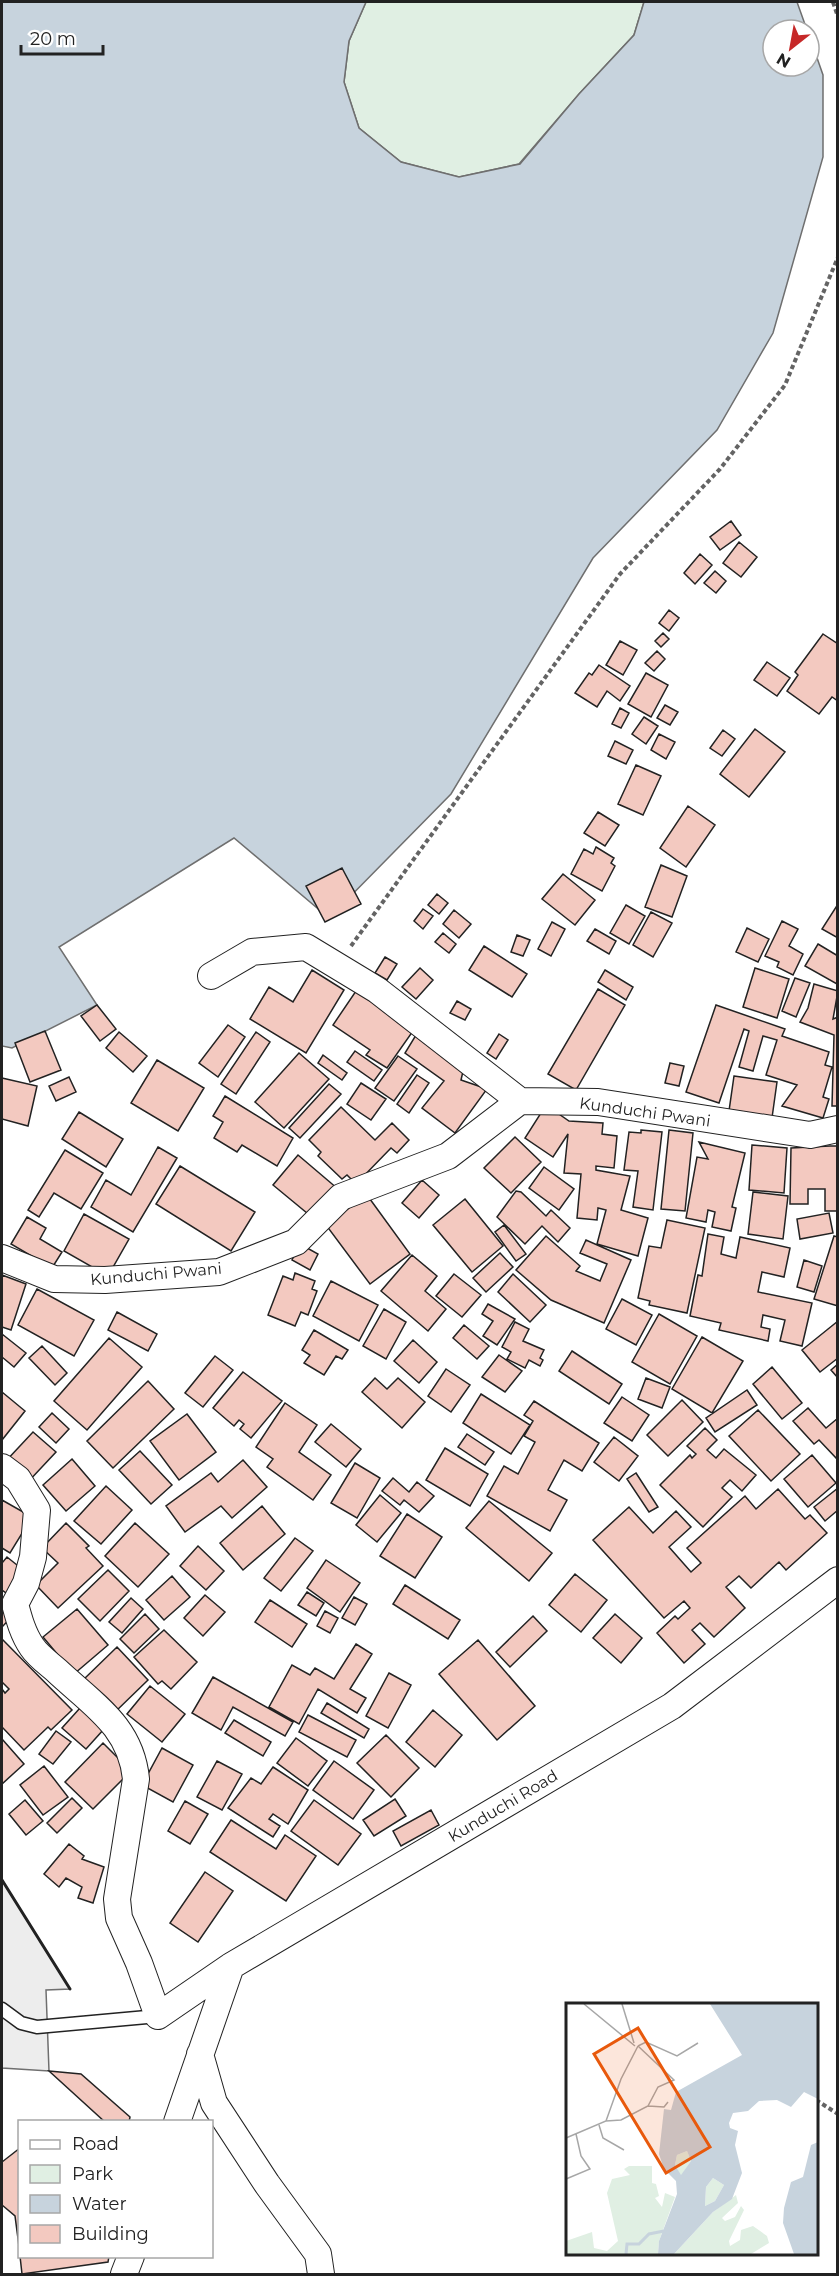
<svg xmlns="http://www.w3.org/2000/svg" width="839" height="2276" font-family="Montserrat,sans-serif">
<rect width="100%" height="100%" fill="#fff"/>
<path fill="#e0efe3" stroke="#6f6f6f" stroke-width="1.5" d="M366 2H644L634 35 579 94 519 164 459 177 401 162 359 128 344 82 349 41Z"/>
<path fill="#ededed" stroke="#6f6f6f" stroke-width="1.5" d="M2 1880 70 1989 46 1990 49 2071 2 2068Z"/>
<path fill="#c7d3dd" stroke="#6f6f6f" stroke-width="1.5" d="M2 2H366L349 41 344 82 359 128 401 162 459 177 520 164 579 94 634 35 644 2H797L807 30H773V66H809V35L823 75V157L773 333 717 430 593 558 451 794 329 918 234 838 59 947 97 1005 12 1048 2 1046Z"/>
<path fill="#f3c9c0" stroke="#222" stroke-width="1.5" d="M731 521 741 535 720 550 710 537Z
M739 542 757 557 741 577 723 563Z
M700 554 712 565 695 584 684 573Z
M715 571 726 581 716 593 704 583Z
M669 610 679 618 669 631 659 623Z
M663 633 669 639 661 647 655 641Z
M823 634 838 644V701L832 697 819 714 787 691 798 675 795 672Z
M620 641 637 650 623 675 606 665Z
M657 651 665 659 654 671 645 663Z
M767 662 790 678 777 696 754 680Z
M599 665 630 686 620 701 607 691 597 707 575 693 589 673 592 675Z
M646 673 668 685 651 717 628 704Z
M665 705 678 712 670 725 657 718Z
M620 708 629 713 621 728 612 724Z
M644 717 658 726 646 744 632 734Z
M755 729 785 752 749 797 720 774Z
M723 730 735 739 722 756 710 748Z
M659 734 675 742 666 759 651 750Z
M615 741 633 750 626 764 608 756Z
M636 765 661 776 643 815 618 804Z
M688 806 715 825 686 867 660 848Z
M598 812 619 825 605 846 584 833Z
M596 847 614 858 611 863 615 866 602 891 571 874 584 849 593 854Z
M661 865 687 876 672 917 645 907Z
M342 868 361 904 325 922 306 886Z
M563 874 595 900 575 925 542 899Z
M437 894 448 903 439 914 428 905Z
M838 904V938L822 929Z
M626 905 645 916 629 944 610 933Z
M423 909 433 916 423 929 414 921Z
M454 910 471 924 459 938 443 924Z
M651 912 672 923 653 957 633 945Z
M782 921 798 929 789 946 803 954 793 975 777 967 779 962 765 956Z
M552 922 565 929 551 956 538 949Z
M747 928 769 939 758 962 736 952Z
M595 929 616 941 609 954 587 941Z
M443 933 456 944 449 953 435 942Z
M517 935 530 940 523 956 511 952Z
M818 944 838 956 837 984 805 966Z
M484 946 527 974 512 997 469 970Z
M385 957 397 964 387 980 375 973Z
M420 968 433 980 416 999 402 987Z
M755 968 789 979 777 1018 743 1007Z
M312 970 344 990 306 1053 250 1019 269 987 293 1002Z
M605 970 633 987 626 1000 598 982Z
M795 978 810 983 796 1017 782 1011Z
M814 984 838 991 833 1019 838 1017V1106H832L834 1035 800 1022 808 1008Z
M598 989 625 1005 576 1090 548 1074Z
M356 991 413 1031 387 1068 366 1055 370 1050 333 1025Z
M457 1001 471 1009 465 1020 450 1013Z
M97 1005 116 1029 100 1041 81 1016Z
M716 1005 785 1029 782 1036 829 1052 825 1065 832 1067 823 1097 829 1099 823 1118 782 1106 797 1085 766 1075 777 1040 763 1036 753 1071 739 1067 749 1031 744 1029 719 1103 686 1092Z
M228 1025 245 1037 218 1077 199 1063Z
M45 1031 61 1070 30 1082 15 1043Z
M119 1032 147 1056 133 1072 106 1048Z
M256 1032 270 1042 236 1094 221 1084Z
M499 1034 508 1040 496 1059 487 1053Z
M416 1035 464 1067 461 1080 487 1089 455 1133 422 1108 444 1081 405 1053Z
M355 1051 382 1070 374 1081 347 1062Z
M299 1053 329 1079 284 1128 255 1102Z
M323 1055 347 1073 342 1080 318 1063Z
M398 1056 417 1069 394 1101 375 1088Z
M157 1060 204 1088 178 1131 131 1103Z
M670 1063 684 1066 679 1086 665 1083Z
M417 1075 429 1083 409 1113 397 1104Z
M734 1076 777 1082 771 1125 728 1118Z
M69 1077 76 1092 56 1101 49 1086Z
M2 1078 37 1086 28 1126 2 1119Z
M361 1083 386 1099 371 1120 347 1104Z
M329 1084 341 1094 300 1138 289 1128Z
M225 1096 293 1138 277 1166 242 1145 237 1152 214 1138 223 1122 213 1116Z
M546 1105 569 1121 603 1123 602 1134 617 1136 614 1168 596 1166V1170L630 1176 621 1210 648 1218 638 1256 597 1244 606 1210 598 1208 597 1220 577 1218 581 1174 564 1173 568 1134 553 1157 525 1138Z
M341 1107 375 1140 392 1123 409 1140 397 1153 391 1148 356 1184 347 1175 342 1179 318 1156 321 1152 309 1140Z
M79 1112 123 1139 106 1167 62 1139Z
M641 1130 662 1132 653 1210 633 1207 638 1171 624 1170 629 1132 641 1133Z
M669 1130 693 1133 685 1211 661 1209Z
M515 1137 541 1162 511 1193 484 1168Z
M699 1142 745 1153 732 1207 736 1208 731 1231 712 1227 715 1212 708 1210 706 1222 686 1218 697 1157 708 1159Z
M752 1145 787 1148 784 1193 749 1190Z
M830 1146H838V1211H825V1189H808V1204H790L791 1148Z
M158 1147 177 1158 133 1232 91 1207 106 1180 131 1195Z
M65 1150 103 1173 81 1209 54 1193 39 1217 28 1210Z
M298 1155 338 1189 313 1218 273 1185Z
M180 1166 255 1212 231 1251 156 1204Z
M544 1167 574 1189 559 1210 529 1188Z
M422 1180 439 1195 419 1218 402 1203Z
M516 1191 521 1192 546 1216 551 1210 570 1228 558 1242 542 1226 525 1244 497 1217Z
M753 1192 788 1196 783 1239 748 1234Z
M367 1195 410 1254 370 1284 326 1225Z
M465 1199 503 1246 472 1272 433 1225Z
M829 1213 833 1233 800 1239 797 1219Z
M84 1214 129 1239 108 1276 64 1251Z
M27 1217 46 1228 40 1239 62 1252 52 1268 11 1244Z
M667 1220 705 1228 687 1313 649 1305 650 1301 638 1298 649 1246 661 1248Z
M504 1225 526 1254 516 1261 495 1232Z
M708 1234 724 1237 721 1254 736 1258 740 1237 790 1248 784 1277 762 1272 758 1292 812 1303 802 1346 780 1341 785 1320 763 1315 761 1327 770 1329 768 1341 719 1330 721 1323 690 1316 698 1275 702 1276Z
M546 1236 580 1266 576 1271 600 1281 607 1264 580 1253 586 1240 631 1260 604 1323 551 1300 516 1270Z
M834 1236 838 1237V1306L814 1299Z
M300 1244 318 1254 310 1270 292 1260Z
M500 1253 513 1267 486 1292 473 1278Z
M412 1255 437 1276 425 1291 446 1309 428 1331 381 1291Z
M804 1260 822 1266 814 1292 797 1287Z
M295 1273 315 1281 312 1289 317 1291 308 1315 301 1312 295 1326 268 1315 283 1276 293 1280Z
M454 1274 481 1295 462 1317 436 1296Z
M513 1274 546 1305 530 1322 498 1292Z
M2 1275 26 1284 11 1330 2 1327Z
M331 1281 378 1305 359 1341 313 1316Z
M37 1289 94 1320 74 1356 18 1325Z
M622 1299 652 1315 636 1345 606 1329Z
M488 1304 515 1319 497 1345 483 1336 493 1321 482 1314Z
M384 1309 406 1322 386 1359 363 1346Z
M117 1312 157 1334 148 1351 108 1330Z
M659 1314 697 1336 670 1384 632 1362Z
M838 1321V1358L820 1372 802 1350Z
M515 1322 529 1329 523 1341 544 1350 540 1358 543 1360 540 1366 529 1360 525 1368 507 1359 511 1352 502 1347Z
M464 1325 489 1346 477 1359 453 1338Z
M314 1330 348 1350 342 1359 336 1356 324 1375 304 1363 310 1355 302 1350Z
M2 1334 26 1353 14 1367 2 1357Z
M702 1337 743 1361 712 1413 672 1389Z
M109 1338 142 1367 87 1430 54 1401Z
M413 1340 437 1362 419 1383 394 1361Z
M42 1346 67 1373 55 1385 29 1358Z
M572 1351 622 1384 609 1404 559 1371Z
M499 1355 522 1371 505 1392 482 1377Z
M215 1356 233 1370 203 1407 185 1393Z
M838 1364V1378L831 1370Z
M772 1367 802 1403 782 1419 753 1384Z
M446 1369 470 1385 451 1412 428 1396Z
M243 1372 282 1401 251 1438 240 1429 244 1424 239 1420 234 1426 213 1408Z
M375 1378 387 1389 398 1378 425 1402 402 1428 362 1392Z
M646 1378 670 1387 662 1408 638 1399Z
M148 1381 174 1409 113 1468 87 1441Z
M747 1390 757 1405 715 1432 706 1418Z
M2 1392 25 1411 2 1440Z
M481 1394 530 1425 511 1454 463 1423Z
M622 1397 649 1415 632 1441 604 1423Z
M682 1400 703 1422 668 1456 647 1435Z
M534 1401 599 1443 582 1471 564 1460 548 1490 567 1500 550 1531 487 1496 504 1466 518 1474 535 1442 524 1436 533 1421 524 1415Z
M285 1403 317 1425 299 1452 331 1475 313 1500 267 1467 273 1459 256 1447Z
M808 1408 826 1428 838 1418V1460L819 1440 814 1444 793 1421Z
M758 1410 800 1454 771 1481 729 1436Z
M52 1413 69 1429 56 1443 39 1427Z
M187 1414 216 1452 179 1480 150 1441Z
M331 1424 361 1449 346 1467 315 1442Z
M705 1428 717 1440 707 1450 716 1458 724 1449 756 1475 742 1491 730 1480 722 1488 732 1497 703 1527 660 1485 690 1455 692 1458 696 1454 687 1446Z
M33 1432 56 1452 27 1483 5 1462Z
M467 1434 494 1452 485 1465 458 1447Z
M614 1437 638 1456 619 1481 594 1462Z
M445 1448 488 1474 470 1506 426 1480Z
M140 1451 172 1485 151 1504 119 1470Z
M812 1455 836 1483 808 1507 784 1479Z
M72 1459 95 1486 66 1511 43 1485Z
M243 1460 267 1487 232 1518 221 1506 185 1532 166 1506 211 1473 218 1482Z
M355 1463 380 1478 357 1518 331 1503Z
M636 1473 658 1507 649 1512 627 1479Z
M393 1478 409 1492 417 1482 434 1496 419 1512 404 1500 400 1505 382 1491Z
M106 1486 132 1510 101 1544 74 1521Z
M838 1488V1510L825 1521 814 1507Z
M778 1489 805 1519 810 1515 827 1533 786 1570 779 1562 751 1588 739 1576 726 1587 745 1608 714 1637 700 1623 692 1630 705 1644 684 1663 657 1633 675 1616 678 1619 690 1608 684 1601 664 1618 593 1540 629 1507 653 1533 676 1511 691 1527 669 1547 691 1572 701 1563 687 1548 745 1496 756 1509Z
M380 1495 401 1513 377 1542 356 1525Z
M2 1500 32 1517 10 1553 2 1548Z
M489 1501 552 1553 529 1581 466 1528Z
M262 1506 285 1534 243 1570 220 1543Z
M407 1514 442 1537 415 1578 380 1556Z
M66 1523 89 1546 86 1548 103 1566 58 1608 36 1585 58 1563 42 1548Z
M135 1523 169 1554 138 1587 105 1556Z
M295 1538 313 1551 281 1591 264 1578Z
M198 1546 224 1571 206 1590 180 1566Z
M7 1557 27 1573 9 1595 2 1590V1563Z
M326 1560 360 1583 340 1612 307 1588Z
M108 1570 129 1591 100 1621 78 1599Z
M575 1574 607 1600 581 1632 549 1605Z
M172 1576 190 1597 164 1620 146 1600Z
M405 1585 460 1620 448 1639 393 1604Z
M307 1592 324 1603 316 1616 298 1605Z
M205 1595 225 1612 203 1636 184 1618Z
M354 1597 367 1604 355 1625 342 1618Z
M131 1598 143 1609 122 1633 109 1622Z
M270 1600 307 1624 292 1647 255 1622Z
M2 1601 15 1613 3 1626 2 1625Z
M77 1609 108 1645 74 1674 43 1637Z
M325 1611 338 1618 330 1633 317 1626Z
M145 1614 159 1629 134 1653 120 1639Z
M615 1614 642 1638 621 1663 593 1638Z
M533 1616 547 1631 510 1667 496 1652Z
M164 1630 197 1662 171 1689 162 1681 158 1684 134 1657Z
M2 1639 72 1710 51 1730 48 1727 24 1750 2 1727V1689L5 1693 9 1689 2 1682Z
M478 1640 535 1706 497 1740 439 1674Z
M356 1644 372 1654 350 1689 366 1698 357 1713 318 1689 299 1724 269 1707 292 1665 310 1675 315 1668 334 1679Z
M117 1647 148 1680 113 1714 82 1681Z
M389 1673 411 1685 388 1728 366 1716Z
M213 1677 293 1722 285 1736 233 1707 221 1730 192 1713Z
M150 1686 185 1714 162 1742 127 1714Z
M327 1703 369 1729 364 1738 321 1713Z
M80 1708 104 1729 86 1749 62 1728Z
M433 1710 462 1735 435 1767 406 1742Z
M308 1715 356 1740 347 1757 299 1732Z
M234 1720 271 1742 263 1756 225 1733Z
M56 1731 71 1742 53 1764 39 1754Z
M386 1735 419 1768 391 1797 357 1763Z
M296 1738 327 1761 308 1786 277 1763Z
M2 1739 24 1764 2 1784Z
M103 1743 131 1771 93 1809 65 1782Z
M162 1748 193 1765 173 1802 142 1785Z
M217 1761 242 1774 222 1810 197 1797Z
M334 1761 374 1790 353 1819 313 1790Z
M44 1766 68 1797 43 1815 20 1785Z
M273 1767 308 1790 288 1824 273 1814 269 1819 280 1826 273 1837 228 1808 251 1778 261 1784Z
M72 1798 82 1808 57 1833 47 1823Z
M395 1799 406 1816 374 1836 363 1820Z
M25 1800 43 1821 26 1835 9 1814Z
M314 1800 361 1834 338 1865 291 1831Z
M185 1801 208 1814 190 1844 168 1831Z
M431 1810 439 1825 401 1846 393 1831Z
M231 1820 276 1849 285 1835 316 1856 286 1901 210 1852Z
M69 1844 84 1856 82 1859 104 1867 93 1903 78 1898 82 1887 66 1878 59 1887 44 1874Z
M205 1872 233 1891 198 1942 170 1923Z
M49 2071 81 2074 130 2117 129 2122H105Z
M20 2148V2254L15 2216 2 2205V2162Z
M20 2256H109L108 2262 22 2274Z"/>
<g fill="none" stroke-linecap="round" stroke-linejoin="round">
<defs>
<path id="lane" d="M2 2009 21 2023 37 2027 158 2016"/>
<path id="street" d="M211 976 252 952 306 947 377 990 520 1101
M2 1258 54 1279 105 1280 219 1272 296 1242 341 1197 448 1156 520 1101 598 1102 810 1135 838 1129
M2 1467 18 1479 37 1510 33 1557 26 1583 15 1604C19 1619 23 1634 32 1647 38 1656 48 1663 56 1670 92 1704 131 1726 136 1779L117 1899 119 1918 139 1963 158 2016 231 1966 672 1706 838 1580
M200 2054 214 2103 267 2184 318 2254 321 2274
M177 2122 231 1966
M124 2274 131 2256"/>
</defs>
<use href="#lane" stroke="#222" stroke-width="15"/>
<use href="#street" stroke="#222" stroke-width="28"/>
<path stroke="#646464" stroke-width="4" stroke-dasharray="4.5 3" stroke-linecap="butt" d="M833 2 838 17
M351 946 620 574 720 469 785 385 838 257
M816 2100 838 2114"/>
<use href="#lane" stroke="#fff" stroke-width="12"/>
<use href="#street" stroke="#fff" stroke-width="26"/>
<path stroke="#222" stroke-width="3" d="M2 1880 70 1989"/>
</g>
<g text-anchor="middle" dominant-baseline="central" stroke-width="4.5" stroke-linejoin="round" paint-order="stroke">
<g font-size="16" fill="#222" stroke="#fff">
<text transform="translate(645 1112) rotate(8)">Kunduchi Pwani</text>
<text transform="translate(156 1274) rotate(-5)">Kunduchi Pwani</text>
<text transform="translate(503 1806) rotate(-31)">Kunduchi Road</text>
</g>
</g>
<g transform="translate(566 2003)">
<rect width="252" height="252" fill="#fff"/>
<path d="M121 148 125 158 115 173 109 162 111 152ZM63 163H86V180L90 181 93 193 89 195 96 204 99 190 109 194 93 238 92 251H0V238L26 229 28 245 41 248 52 238 41 190 46 176 64 172 58 166ZM147 175 158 182 149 198 139 203 140 184ZM170 192 172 200 156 215 159 218 169 214 175 203 178 207 163 238 164 243 174 237 175 227 187 223 201 233 203 240 185 251H108L147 209Z" fill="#e0efe3"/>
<path d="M144 1H252V96L238 89 225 104 211 97 193 98 182 108 167 110 163 120 164 125 172 128 169 142 176 170 166 196 147 209 108 251H92L93 238 111 191 110 178 98 166 93 151 98 106 105 107 110 89 176 52ZM121 148 125 158 115 172 109 162 111 152ZM147 175 158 182 149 198 139 203 140 184ZM252 139V251H228L217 220 218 205 225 179 237 174 245 142Z" fill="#c7d3dd" fill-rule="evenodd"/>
<path fill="none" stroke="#c7d3dd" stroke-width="3" d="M60 251 61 241H73L83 231 98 228"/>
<path fill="none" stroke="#a7a7a7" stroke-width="1.5" d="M18 1 69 43M56 1 68 40M72 43 80 39 111 53 132 40M82 103 98 104 102 99M40 118 55 117 82 103 92 84 108 77 72 43M33 122 37 135 58 147M0 135 40 118 55 76 72 43M0 176 24 166 15 153 10 131"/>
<path fill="#e8590c" fill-opacity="0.15" stroke="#e8590c" stroke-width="3" d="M72 25 144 144 100 170 28 51Z"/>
<rect width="252" height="252" fill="none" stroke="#222" stroke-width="3"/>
</g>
<rect width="839" height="2276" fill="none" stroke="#222222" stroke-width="6"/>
<rect x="18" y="2120" width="195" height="138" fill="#ffffff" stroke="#a7a7a7" stroke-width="1.5"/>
<rect x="30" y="2140" width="30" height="9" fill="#ffffff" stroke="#a7a7a7" stroke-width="1.5"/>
<text x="72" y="2150" font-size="18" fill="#222222">Road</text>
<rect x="30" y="2165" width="30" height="18" fill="#e0efe3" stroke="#a7a7a7" stroke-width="1.5"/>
<text x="72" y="2180" font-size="18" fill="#222222">Park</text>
<rect x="30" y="2195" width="30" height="18" fill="#c7d3dd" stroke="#a7a7a7" stroke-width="1.5"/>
<text x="72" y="2210" font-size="18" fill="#222222">Water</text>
<rect x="30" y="2225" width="30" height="18" fill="#f3c9c0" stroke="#a7a7a7" stroke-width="1.5"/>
<text x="72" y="2240" font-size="18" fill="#222222">Building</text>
<g transform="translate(791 48) rotate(211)"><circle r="28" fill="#ffffff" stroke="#a7a7a7" stroke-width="1.5"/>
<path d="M0-4.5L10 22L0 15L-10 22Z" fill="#c62828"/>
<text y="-9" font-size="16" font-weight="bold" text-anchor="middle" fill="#222222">N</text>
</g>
<path d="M21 45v9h82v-9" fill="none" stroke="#222222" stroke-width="3"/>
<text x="30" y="45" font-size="18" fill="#222222" stroke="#ffffff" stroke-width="4.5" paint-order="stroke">20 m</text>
</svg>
